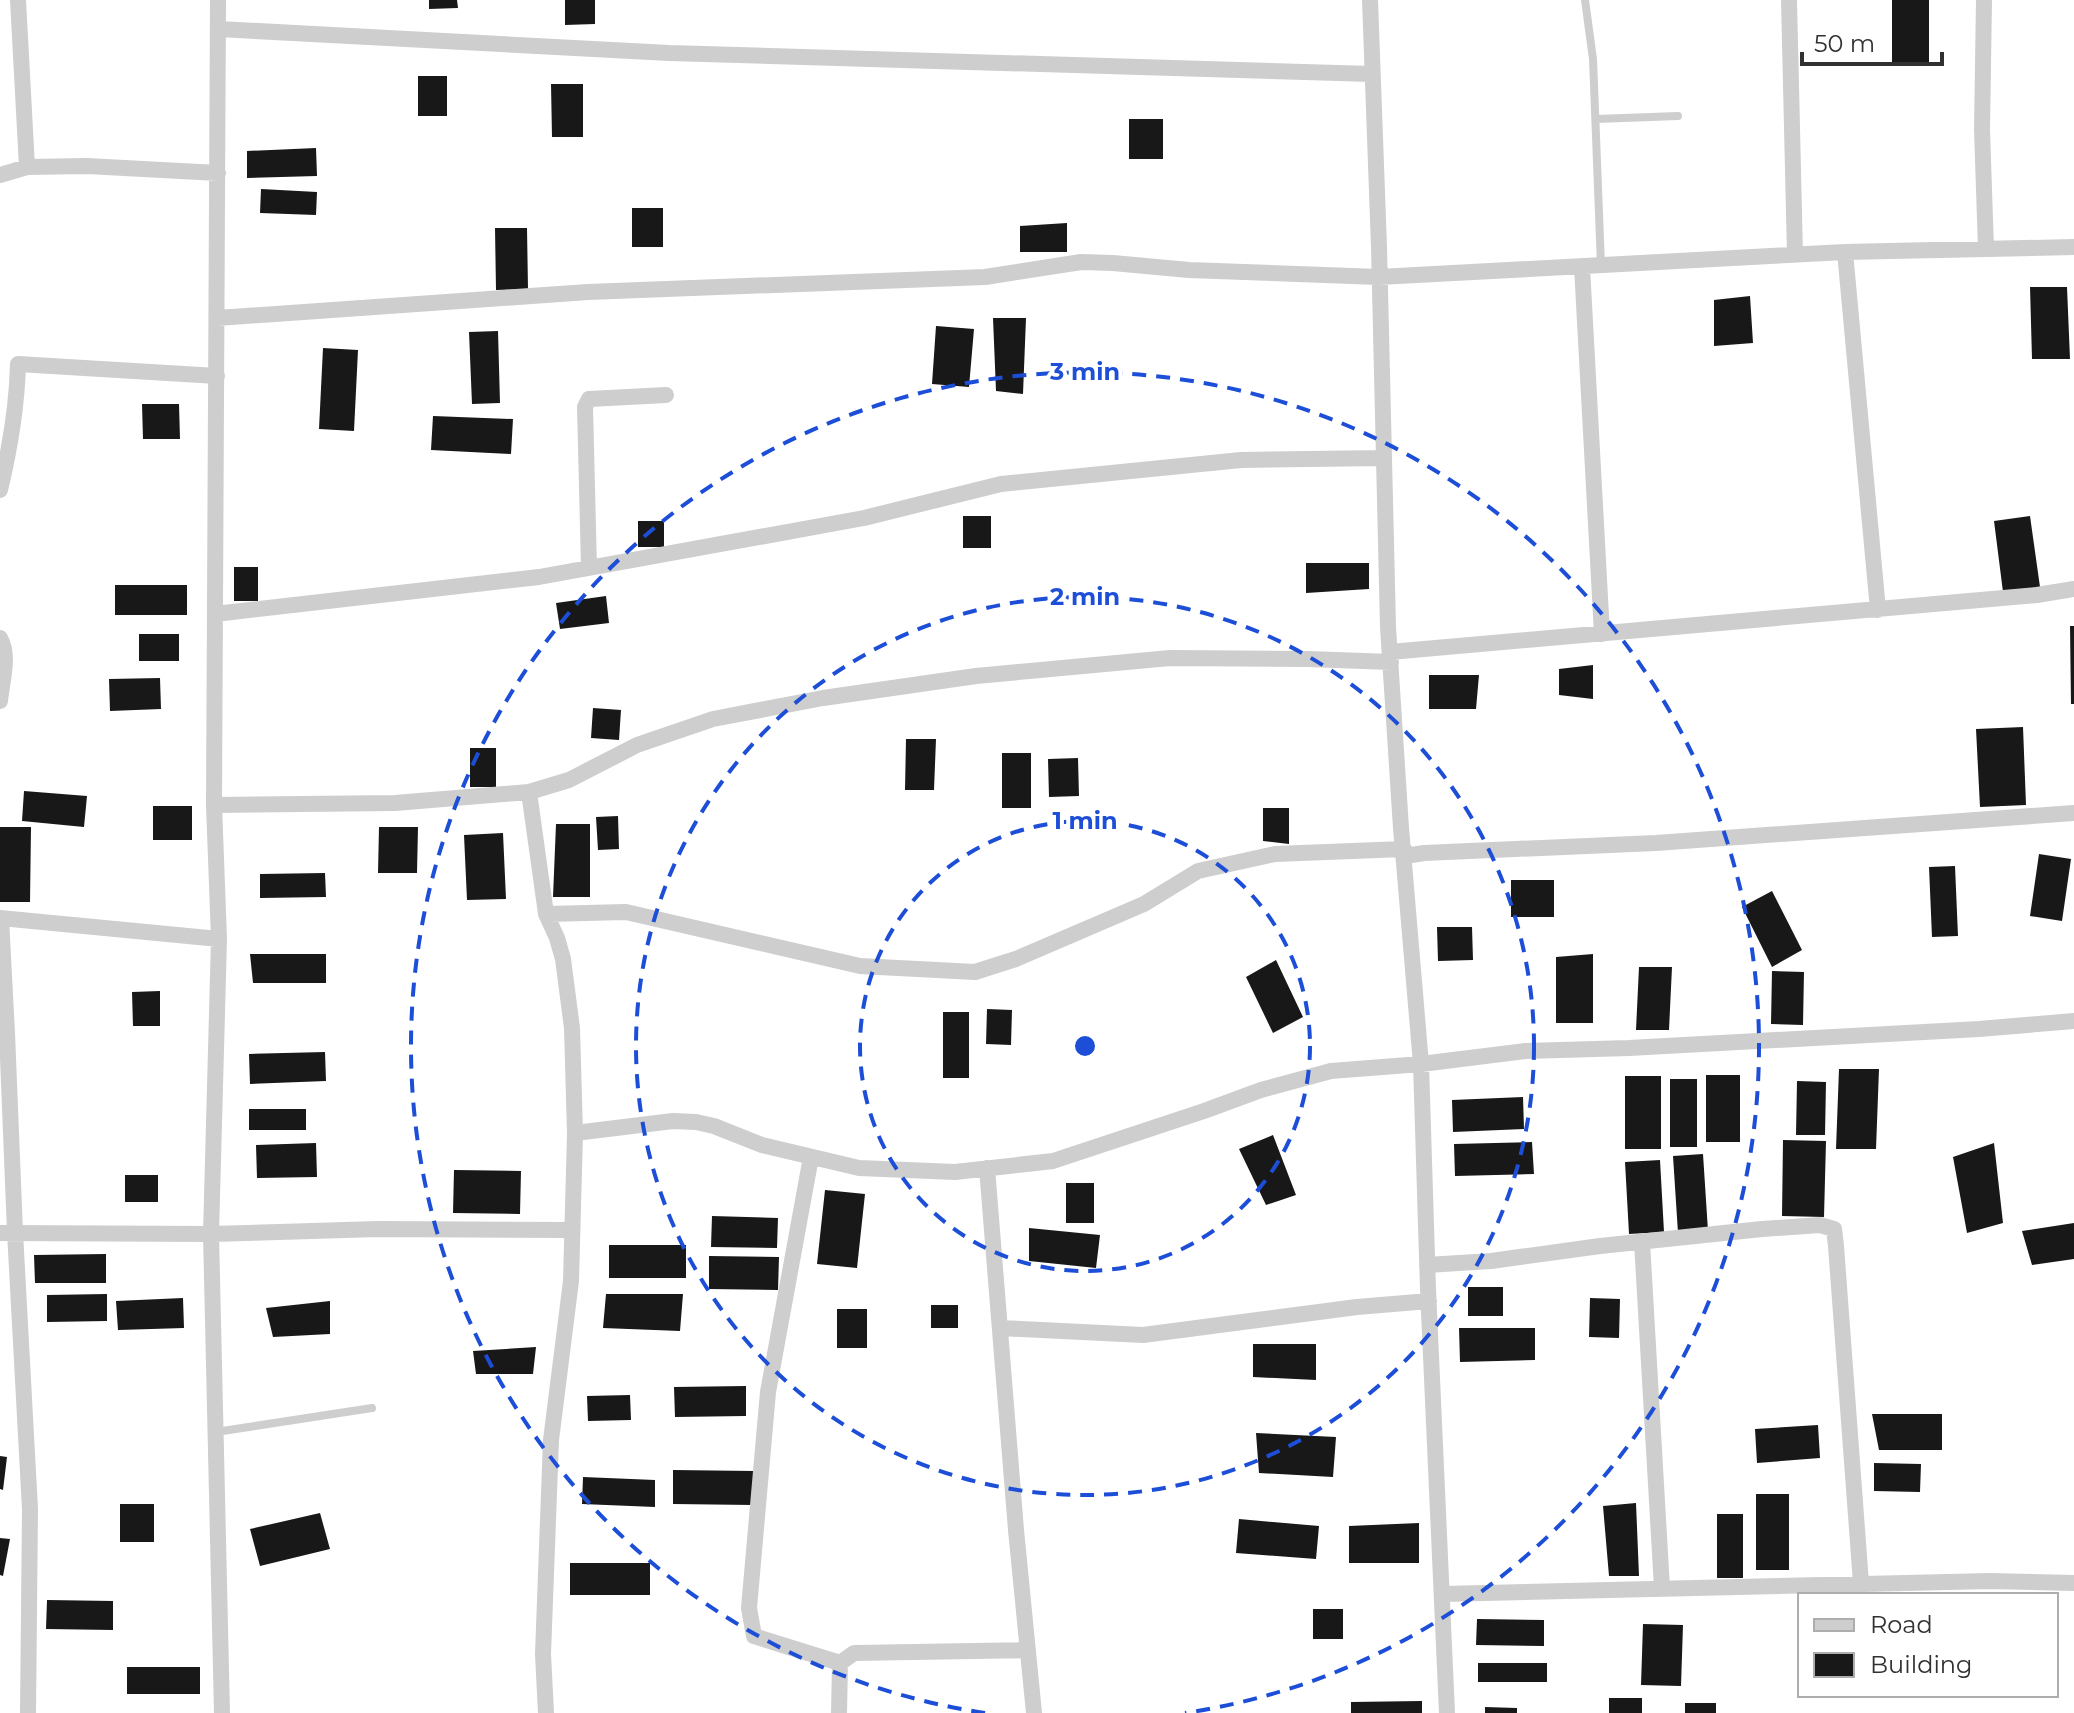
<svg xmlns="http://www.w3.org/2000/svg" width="2074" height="1713" font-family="Montserrat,sans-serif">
<rect width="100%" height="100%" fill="#fff"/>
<path fill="#181818" d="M429 0H457L458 8 429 9Z
M565 0H595V24L565 25Z
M1892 0H1929V66H1892Z
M418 76H447V116H418Z
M551 84H583V137H552Z
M1129 119H1163V159H1129Z
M316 148 317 176 247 178V151Z
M261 189 317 192 316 215 260 213Z
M632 208H663V247H632Z
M1067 223V252H1020V226Z
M495 228H527L528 289 496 290Z
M2030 287H2067L2070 359H2032Z
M1750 296 1753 343 1714 346V300Z
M993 318H1026L1023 394 996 391Z
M936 326 974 329 969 387 932 384Z
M498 331 500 403 472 404 469 332Z
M323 348 358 350 354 431 319 429Z
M142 404H179L180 439H143Z
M433 416 513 419 511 454 431 450Z
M963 516H991V548H963Z
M2030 516 2040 587 2003 592 1994 521Z
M638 521H664V547H638Z
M1306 563H1369V589L1306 593Z
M234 567H258V601H234Z
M115 585H187V615H115Z
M606 596 609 623 560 629 556 603Z
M2070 626H2074V704H2071Z
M139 634H179V661H139Z
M1593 665V699L1559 695V669Z
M1429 675H1479L1476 709H1429Z
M160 678 161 709 110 711 109 679Z
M593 708 621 710 619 740 591 738Z
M2023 727 2026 805 1980 807 1976 729Z
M906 739H936L934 790H905Z
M470 748H496V787H470Z
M1002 753H1031V808H1002Z
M1078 758 1079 796 1049 797 1048 759Z
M24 791 87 796 84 827 22 821Z
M153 806H192V840H153Z
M1263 808H1289V844L1263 841Z
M618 816 619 849 598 850 596 817Z
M556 824H590V897H553Z
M0 827H31L30 902H0Z
M379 827H418L417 873H378Z
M503 833 506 899 467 900 464 835Z
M2039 854 2071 859 2062 921 2030 916Z
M1955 866 1958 936 1932 937 1929 867Z
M325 873 326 897 260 898V874Z
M1511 880H1554V917H1511Z
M1772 891 1802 950 1772 967 1742 907Z
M1437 927H1472L1473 960 1438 961Z
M250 954H326V983H253Z
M1593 954V1023H1556V957Z
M1276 960 1303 1017 1273 1033 1246 977Z
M1639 967H1672L1669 1030H1636Z
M1772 971 1804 972 1803 1025 1771 1024Z
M160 991V1026H133L132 992Z
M987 1009 1012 1010 1011 1045 986 1044Z
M943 1012H969V1078H943Z
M325 1052 326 1081 250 1084 249 1054Z
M1839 1069H1879L1876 1149H1836Z
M1706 1075H1740V1142H1706Z
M1625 1076H1661V1149H1625Z
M1670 1079H1697V1147H1670Z
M1797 1081 1826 1082 1825 1135H1796Z
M1523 1097 1524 1129 1453 1132 1452 1100Z
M249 1109H306V1130H249Z
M1273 1135 1296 1195 1266 1205 1239 1149Z
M1783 1140 1826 1141 1824 1217 1782 1216Z
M1532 1142 1534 1174 1455 1176 1454 1144Z
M316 1143 317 1177 257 1178 256 1145Z
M1994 1143 2003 1223 1967 1233 1953 1157Z
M1703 1154 1708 1231 1678 1233 1673 1156Z
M1660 1160 1664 1232 1629 1234 1625 1162Z
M454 1170 521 1171 520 1214 453 1213Z
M125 1175H158V1202H125Z
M1066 1183H1094V1223H1066Z
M825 1190 865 1194 857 1268 817 1264Z
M712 1216 778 1218 777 1248 711 1247Z
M2074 1223V1259L2032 1265 2022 1231Z
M1029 1228 1100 1235 1096 1268 1029 1261Z
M609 1245H686V1278H609Z
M106 1254V1283H35L34 1255Z
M709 1256 779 1257 778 1290 709 1289Z
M1468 1287H1503V1316H1468Z
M107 1294V1321L47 1322V1295Z
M606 1294H683L680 1331 603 1328Z
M183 1298 184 1328 118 1330 116 1301Z
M1590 1298 1620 1299 1619 1338 1589 1337Z
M330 1301V1334L273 1337 266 1308Z
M931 1305H958V1328H931Z
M837 1309H867V1348H837Z
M1459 1328H1535V1360L1460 1362Z
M1253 1344H1316V1380L1253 1377Z
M536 1347 533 1374H476L473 1351Z
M746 1386V1416L675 1417 674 1387Z
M630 1395 631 1420 588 1421 587 1396Z
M1872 1414H1942V1450H1879Z
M1818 1425 1820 1458 1757 1463 1755 1429Z
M1256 1433 1336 1437 1333 1477 1259 1473Z
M0 1456 7 1457 3 1490 0 1489Z
M1874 1463 1921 1464 1920 1492 1874 1491Z
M673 1470 754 1471 753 1505 673 1504Z
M583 1477 655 1480V1507L582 1504Z
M1756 1494H1789V1570H1756Z
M1636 1503 1639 1576H1609L1603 1506Z
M120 1504H154V1542H120Z
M320 1513 330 1549 260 1566 250 1529Z
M1717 1514H1743V1578H1717Z
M1239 1519 1319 1526 1316 1559 1236 1553Z
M1419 1523V1563H1349V1526Z
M0 1538 10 1539 3 1576 0 1575Z
M570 1563H650V1595H570Z
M47 1600 113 1601V1630L46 1629Z
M1313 1609H1343V1639H1313Z
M1477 1619 1544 1620V1646L1476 1645Z
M1643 1624 1683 1625 1681 1686 1641 1685Z
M1478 1663H1547V1682H1478Z
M127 1667H200V1694H127Z
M1609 1698H1642V1713H1609Z
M1422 1701V1713H1351V1702Z
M1685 1703H1716V1713H1685Z
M1485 1707 1517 1708V1713H1485Z"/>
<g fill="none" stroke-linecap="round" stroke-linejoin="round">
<path stroke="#cecece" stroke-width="8" d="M1585 0 1593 59 1601 265
M1596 119 1678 116
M216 1432 372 1408"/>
<path stroke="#cecece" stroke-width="16" d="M18 0 27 167
M218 0 214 805 219 939 211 1234 222 1713
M1370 0 1379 247 1388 627 1401 828 1421 1064 1428 1289 1447 1713
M1789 0 1795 255
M1984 0 1982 130 1986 249
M219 29 669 53 1372 74
M0 175 27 167 87 166 218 173
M1845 252 1878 610
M1582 267 1602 634
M217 318 588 292 985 277 1081 262 1113 263 1189 270 1379 277 1845 252 2074 247
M0 490C10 448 17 407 18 364L217 376
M589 568 585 407 589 399 666 395
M215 614 539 577 864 518 1001 484 1241 460 1384 458
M0 638C10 655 2 681 0 701
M1390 652 2037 595 2074 589
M529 792 546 914 557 938 563 959 572 1028 575 1133 571 1281 551 1440 543 1654 546 1713
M214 805 395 803 529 792 569 780 637 745 713 719 823 698 976 676 1170 658 1308 659 1391 662
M1405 856 1424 853 1656 843 2074 813
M546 914 626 912 860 966 975 972 1016 959 1144 904 1198 871 1275 854 1404 849
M0 918 219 939
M1 918 7 1033 15 1232 30 1509 28 1713
M575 1133 673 1121 696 1122 714 1126 762 1145 859 1168 955 1172 1053 1161 1204 1111 1261 1090 1331 1071 1421 1064 1526 1051 1629 1048 1979 1029 2074 1021
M811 1157 768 1392 749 1608 754 1636 840 1663
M987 1168 1016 1530 1034 1713
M0 1233 211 1234 378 1229 572 1230
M1642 1242 1662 1588
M1427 1265 1491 1261 1600 1246 1762 1229 1820 1225 1834 1229 1836 1246 1861 1583
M1000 1328 1143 1335 1357 1307 1429 1301
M1443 1594 1990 1581 2074 1583
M839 1713 840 1663 854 1653 1028 1650"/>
</g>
<g fill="none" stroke="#1d4ed8" stroke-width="4" stroke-dasharray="14 10">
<circle cx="1085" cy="1046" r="225"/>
<circle cx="1085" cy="1046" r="449"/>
<path d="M985 1713A674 674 0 1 1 1185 1713"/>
</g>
<circle cx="1085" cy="1046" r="12" fill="#1d4ed8" stroke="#fff" stroke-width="4"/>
<g font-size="24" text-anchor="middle" font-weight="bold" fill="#1d4ed8" stroke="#fff" stroke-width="8" stroke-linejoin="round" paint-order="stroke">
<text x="1085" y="380">3 min</text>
<text x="1085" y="605">2 min</text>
<text x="1085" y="829">1 min</text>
</g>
<rect x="1798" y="1593" width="260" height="104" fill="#ffffff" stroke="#adadad" stroke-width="2"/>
<rect x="1814" y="1619" width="40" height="12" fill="#cecece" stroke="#adadad" stroke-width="2"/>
<text x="1870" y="1633" font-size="24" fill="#313131">Road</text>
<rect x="1814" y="1653" width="40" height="24" fill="#181818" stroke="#adadad" stroke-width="2"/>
<text x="1870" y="1673" font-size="24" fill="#313131">Building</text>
<path d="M1802 52v12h140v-12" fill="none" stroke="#313131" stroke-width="4"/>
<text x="1814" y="52" font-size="24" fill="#313131" stroke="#ffffff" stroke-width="6" paint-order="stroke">50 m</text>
</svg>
